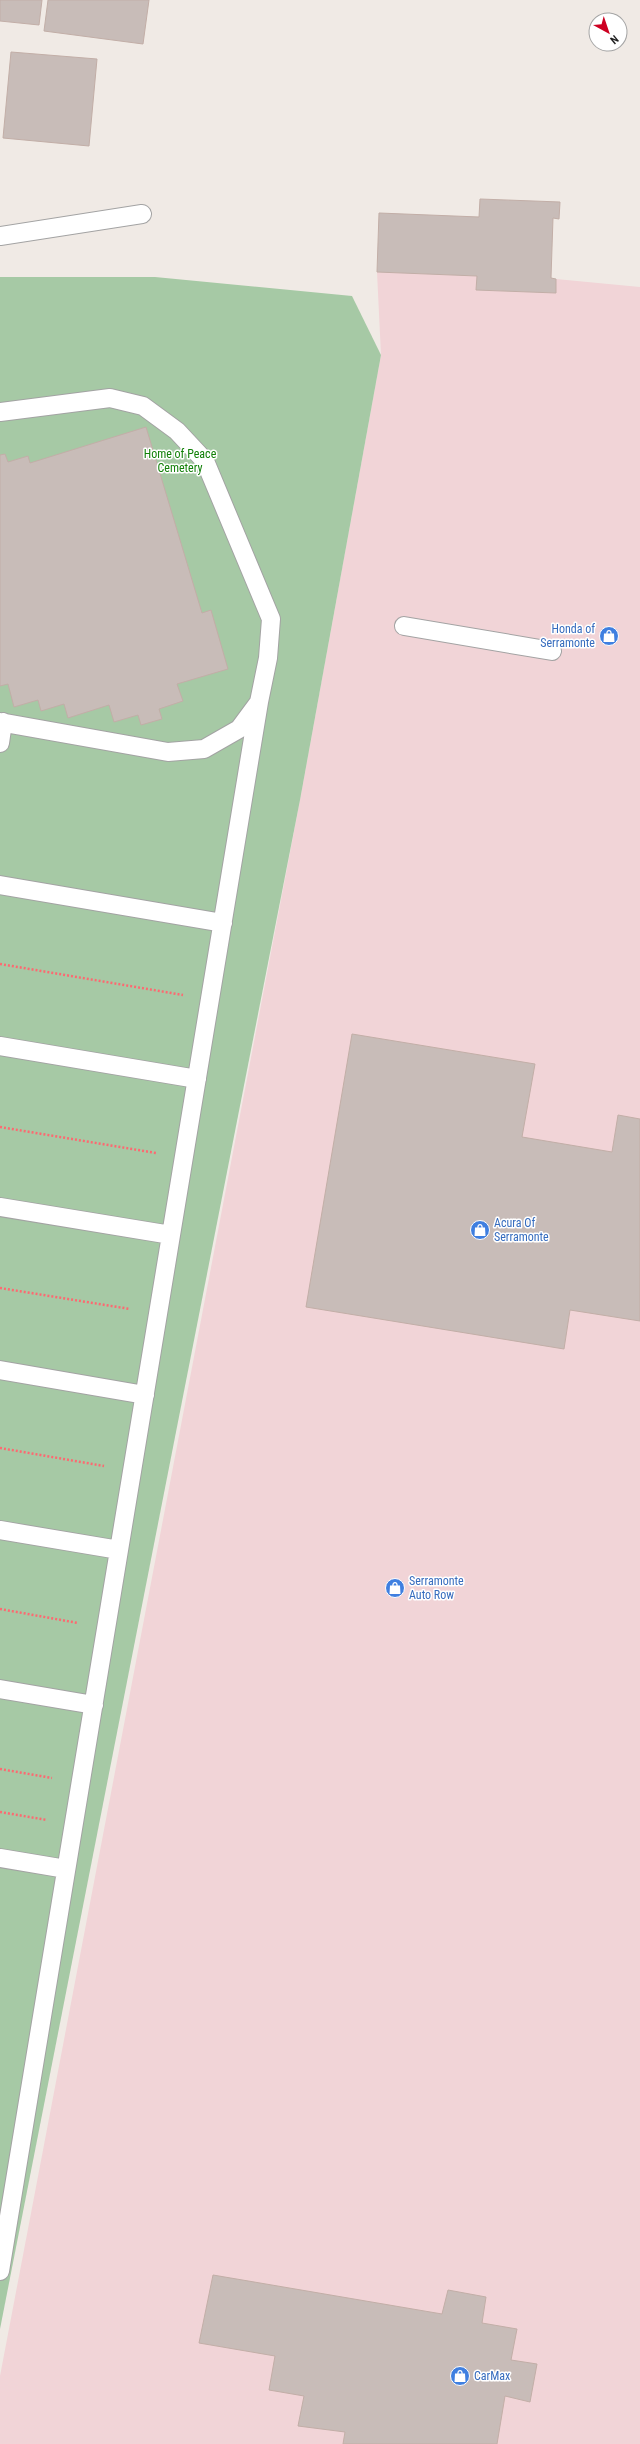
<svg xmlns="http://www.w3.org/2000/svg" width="640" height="2444" font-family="'Roboto Condensed',sans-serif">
<rect width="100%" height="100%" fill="#f0eae5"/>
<path fill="#f1d4d7" d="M377 272 477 276 476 290 556 293V279L640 287V2444H0V2376L300 800 381 355Z"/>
<path fill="#a6c9a5" d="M0 277H155L352 296 381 355 300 800 0 2329Z"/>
<path fill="#c8bcb8" stroke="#c2aea7" d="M0 0H42L39 25 0 21Z
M48 0H149L143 44 44 31Z
M11 52 97 59 89 146 3 138Z
M480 199 560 202 559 219 553 218 551 278 556 279V293L476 290 477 276 377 272 379 213 479 217Z
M146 427 202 613 211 610 228 669 177 684 183 701 159 709 162 719 141 725 138 715 114 722 109 705 68 718 64 704 41 711 38 700 14 707 8 684 0 686V455L5 454 8 462 28 456 30 463Z
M352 1034 535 1064 522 1137 612 1152 618 1115 640 1119V1321L570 1310 564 1349 306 1307Z
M213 2275 442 2314 448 2290 486 2297 482 2323 517 2329 511 2360 537 2364 530 2402 505 2396 497 2444H343L345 2432 298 2426 304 2396 269 2390 275 2356 199 2343Z"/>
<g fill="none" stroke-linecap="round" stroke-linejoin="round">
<defs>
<path id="lane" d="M0 236 142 214
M0 412 110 398 143 406 177 431 205 461 271 619 268 658 259 702 239 729 204 749 168 752 0 722
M404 626 552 651
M0 743 3 722
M0 885 223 923
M0 1046 197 1079
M0 1207 171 1235
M0 1370 145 1395
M0 1530 119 1550
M0 1689 94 1705
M0 1858 66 1869
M0 2271 259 702"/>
</defs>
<use href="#lane" stroke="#a3a3a3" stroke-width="20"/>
<path stroke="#fd6971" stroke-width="2.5" stroke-dasharray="2 2" stroke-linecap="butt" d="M0 964 183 995
M0 1127 156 1153
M0 1288 130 1309
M0 1448 104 1466
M0 1609 78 1623
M0 1769 52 1778
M0 1812 47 1820"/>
<use href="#lane" stroke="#fff" stroke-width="18"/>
</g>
<defs>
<symbol id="shop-disc" viewBox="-11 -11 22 22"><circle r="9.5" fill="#3f7fe0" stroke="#fff"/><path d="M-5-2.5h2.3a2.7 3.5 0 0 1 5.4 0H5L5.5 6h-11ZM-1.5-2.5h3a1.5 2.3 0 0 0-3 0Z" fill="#fff"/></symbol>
</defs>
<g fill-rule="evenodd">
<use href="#shop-disc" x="598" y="625" width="22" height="22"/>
<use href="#shop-disc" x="469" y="1219" width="22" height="22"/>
<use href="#shop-disc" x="384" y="1577" width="22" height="22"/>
<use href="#shop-disc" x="449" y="2365" width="22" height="22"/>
</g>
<g text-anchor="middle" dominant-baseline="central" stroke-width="3" stroke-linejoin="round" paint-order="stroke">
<g font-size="12" fill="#128009" stroke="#fff">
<text x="180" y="454">Home of Peace<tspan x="180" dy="14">Cemetery</tspan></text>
</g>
<g font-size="12" fill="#366cbe" stroke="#fff" text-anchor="start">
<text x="595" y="629" text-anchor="end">Honda of<tspan x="595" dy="14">Serramonte</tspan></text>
<text x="494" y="1223">Acura Of<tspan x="494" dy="14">Serramonte</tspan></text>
<text x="409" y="1581">Serramonte<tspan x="409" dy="14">Auto Row</tspan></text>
<text x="474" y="2376">CarMax</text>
</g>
</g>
<g transform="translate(608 32) rotate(140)"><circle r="19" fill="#ffffff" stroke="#a5a5a5"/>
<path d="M0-3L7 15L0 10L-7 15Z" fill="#cd0021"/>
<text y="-6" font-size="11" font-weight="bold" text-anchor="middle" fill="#1f1f1f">N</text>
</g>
</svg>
